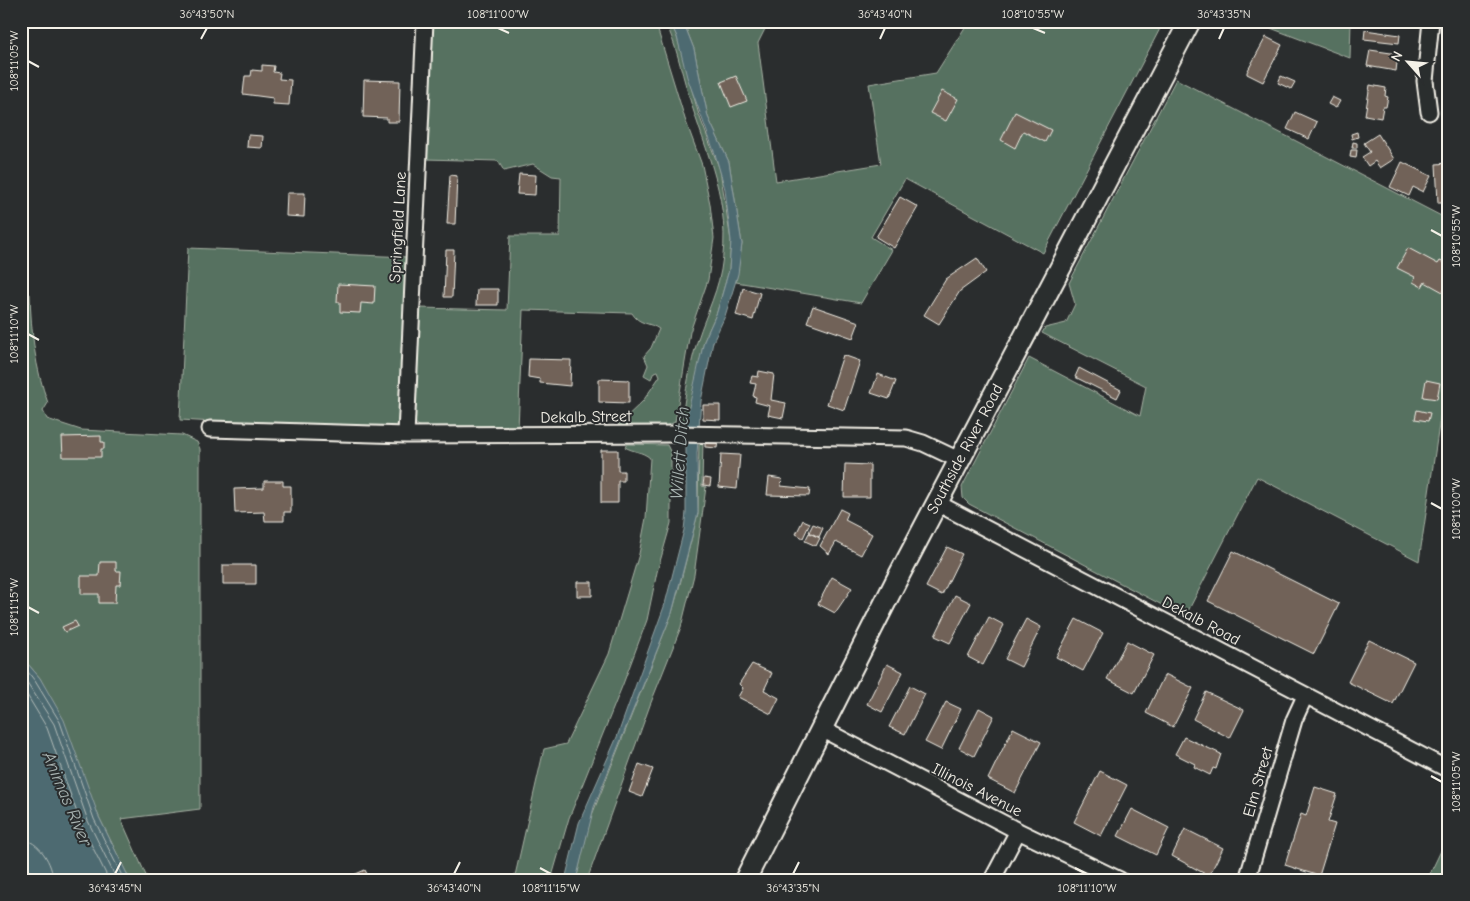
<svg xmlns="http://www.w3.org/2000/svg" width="1470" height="901" font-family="'Comic Neue',sans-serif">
<rect width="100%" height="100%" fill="#2a2d2e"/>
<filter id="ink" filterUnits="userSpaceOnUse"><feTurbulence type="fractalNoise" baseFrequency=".02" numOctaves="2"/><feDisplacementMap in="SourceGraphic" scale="10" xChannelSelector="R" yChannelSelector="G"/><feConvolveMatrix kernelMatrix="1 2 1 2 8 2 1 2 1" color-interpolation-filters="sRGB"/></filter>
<g filter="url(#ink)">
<path fill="#577160" stroke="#a6b1a4" d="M430 21H655L685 119 702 165 710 204 714 238 708 280 690 332 675 422 666 426 618 425 643 401 660 376 658 371 654 372 651 379 644 375 648 365 644 356 651 348 659 329C649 322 639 325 632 313L523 310 518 429 422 428 415 423 413 419 418 308 507 310 510 236H560L561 177 552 176 533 164 504 171 498 161 425 159Z
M665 21H670L677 37 699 115 720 170 731 241 729 270 717 312 704 341 686 429 681 428C684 402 688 375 695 349 702 322 716 298 721 270 733 202 706 155 688 93 680 67 677 47 665 21Z
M683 21H783L768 23 758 43 776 181 881 164 869 84 936 73 969 21H1164L1043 253 905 179 871 237 892 250 861 303 736 282 742 244 729 162 708 117 694 49Z
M1252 21H1351L1350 58Z
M1176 79 1449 220V357L1419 561 1257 477 1185 617 969 504 963 498 962 487 1029 358 1140 416 1146 386 1042 333 1045 328 1066 323 1075 304 1069 283Z
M188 248 408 257 398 424 389 428 266 425 180 420Z
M30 294C31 332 35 368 48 403L43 411 47 419 81 430 182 435 197 442 200 449V809L121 819 148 880H130L99 817 40 678 21 656V389L24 378 21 298Z
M703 439 702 486 706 487 694 575 681 627 650 705 587 880H576L590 820 672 613 679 588 698 513 699 440Z
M627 444 667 445 671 453V523L657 572 647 620 623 684 569 818 551 880H514L544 749 566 744 609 654 639 554 646 518 650 458C642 451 633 452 625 447Z
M1449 834V880H1427Z
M21 854 35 880H21Z"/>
<path fill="#4d6a71" stroke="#90a0a1" d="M670 21H683L694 49 708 117 729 162 742 244 738 274 725 316 713 342 701 401 697 453 698 513 672 613 594 807 576 880H565L579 823 617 737 665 604 684 530 686 512V420L704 341 717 312 729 270 731 241 725 189 715 154 687 77 677 37Z
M21 656 40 678 64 720 99 817 130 880H35L21 854Z"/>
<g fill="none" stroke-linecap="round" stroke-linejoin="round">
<path stroke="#b1bbb8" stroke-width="1" d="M21 663 35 681 60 722 94 819 124 880
M21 673 54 724 88 821 117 880
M21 685 47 728 81 824 109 880
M21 839C39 840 53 864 53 880"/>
</g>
<path fill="#716258" stroke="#f4f1e8" d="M1365 30 1400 35 1399 43 1364 39Z
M1266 37 1282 45 1263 82 1247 74V72Z
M1370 50 1398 54 1396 71 1367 66Z
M262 65 274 66 273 72 280 73 279 79 291 80 289 105 273 104V98L243 94 245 76H251L252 70 262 71Z
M736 76 747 101 731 107 721 82Z
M1281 76 1295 82 1291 89 1278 83Z
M364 80 400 81 399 122H387V118L363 117Z
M1370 85 1386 88 1385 96 1388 97 1386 107H1383L1381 118 1365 115Z
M942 91 958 99 946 121 930 113Z
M1332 97 1340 101 1336 108 1328 104Z
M1015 112 1051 130 1045 142 1023 131 1015 148 1001 140Z
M1295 112 1317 122 1309 139 1287 129Z
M1357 132 1358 137 1352 139 1351 134Z
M1378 134 1394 159 1380 168 1375 161 1368 166 1362 157 1370 152 1364 143Z
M248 135 263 136 262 148 247 147Z
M1353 142 1357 143V148H1352Z
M1351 150H1357L1356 158 1350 157Z
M1402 162 1431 176 1423 192 1413 187 1409 196 1390 187Z
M1449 163V203H1438L1436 164Z
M519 174 536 175 535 195 517 194Z
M450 175 457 176 455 224H447Z
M287 193H305L304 217 286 216Z
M900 197 918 207 894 248 876 237Z
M1408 248 1438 264 1440 261 1449 265V281L1443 292 1425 282 1422 287 1413 282 1415 277 1397 268Z
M446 250H454L452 297H444Z
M977 258 986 272 960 291 939 324 924 315 946 279Z
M338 284 375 286 374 304 361 303 360 313 340 312V302H337Z
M743 288 760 293 753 320 736 315Z
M477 289H498V305H476Z
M813 306 859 322 853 338 807 322Z
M843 355 860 361 844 410 827 404Z
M529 359 571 360 570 386 540 383V379L528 377Z
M1079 368 1121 390 1117 398 1075 377Z
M759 371 774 374 771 400 786 403 783 418 768 415 770 406 755 402 756 397 753 396 756 384 750 383 752 376 758 377Z
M878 374 896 381 889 399 871 393Z
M599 379 629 380V403L599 402Z
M1426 380 1440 383 1437 399 1423 397Z
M703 405H720V420L703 419Z
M1417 410 1430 413 1428 421 1415 419Z
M101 436V442H104V449H101V457H63L62 437Z
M705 440 718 441 717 448 705 447Z
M601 450H618V471H624V481H618V503H601Z
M721 454 740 455 737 489 719 487Z
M845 464 870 465V497H844Z
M769 477 782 479 781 486 810 489 809 496 767 495Z
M704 478 711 479 710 486 703 485Z
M264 481H283V486H291V512H284V521H265L264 512 235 513 234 489 264 488Z
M840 509 848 513 845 520 872 534 861 555 836 542 829 554 820 546Z
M803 520 810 523 803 538 796 534Z
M813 524 823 528 819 537 809 532Z
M809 533 820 538 816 546 805 541Z
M947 547 962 554 942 595 926 587Z
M1233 551 1339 604 1314 654 1208 601Z
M100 562H116V571H121L120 585H116L115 603H99V594H81V576H99Z
M223 565H256V584H223Z
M832 577 852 588 835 613 818 604Z
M577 582H592V596H577Z
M955 595 971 603 950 643 935 636Z
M989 617 1004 625 983 665 968 657Z
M1026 619 1041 627 1021 667 1005 659Z
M1076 619 1103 633 1083 671 1056 657Z
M75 621 78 626 65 632 62 627Z
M1369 640 1414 662 1393 704 1348 682Z
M1127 641 1154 655 1134 693 1107 679Z
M752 664 772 673 764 690 779 698 771 714 738 697 743 688 739 684Z
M887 664 903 672 882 712 867 704Z
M1165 674 1193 688 1173 727 1146 713Z
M910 686 925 694 905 734 889 727Z
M1206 692 1244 710 1230 738 1193 719Z
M946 702 961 709 941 750 925 742Z
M979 708 994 716 974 756 959 748Z
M1013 728 1041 742 1015 793 988 779Z
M1184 737 1221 754 1216 769 1213 768 1210 775 1194 767 1195 764 1175 754Z
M639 764 653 769 642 797 629 792Z
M1100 771 1127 785 1101 836 1074 822Z
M1315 787 1337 794 1328 822 1335 824 1319 876 1285 865 1301 814 1306 816Z
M1132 809 1169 828 1156 855 1118 836Z
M1185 829 1223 848 1209 876 1172 856Z
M365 870 369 878 342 880Z"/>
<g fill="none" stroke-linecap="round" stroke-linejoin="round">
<defs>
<path id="minor" d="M1429 112 1425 81 1431 21
M210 429 406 435 677 434 906 438 923 443 959 460
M406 435 425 21
M937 503 1449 770
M820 728 1018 831 1120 880
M992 880 1018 831
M1247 880 1294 720 1305 696"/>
<path id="secondary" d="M745 880 896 581 1190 21"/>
</defs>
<use href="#minor" stroke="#f4f1e8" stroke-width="19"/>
<use href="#secondary" stroke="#f4f1e8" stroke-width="24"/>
<use href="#minor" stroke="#2a2d2e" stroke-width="15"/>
<use href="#secondary" stroke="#2a2d2e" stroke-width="20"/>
</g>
</g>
<path fill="none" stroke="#f4f1e8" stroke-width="2" d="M498 28 509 33M1033 28 1045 33M201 39 207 28M880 39 885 28M1219 39 1224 28M28 61 39 67M1431 230 1442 236M28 334 39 340M1431 503 1442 509M28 607 39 613M1431 776 1442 782M540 868 551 874M1075 868 1087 874M115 874 121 862M454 874 460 862M793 874 799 862"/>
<g text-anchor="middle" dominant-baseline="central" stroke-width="4" stroke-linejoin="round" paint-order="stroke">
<g font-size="16" fill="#f4f1e8" stroke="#2a2d2e">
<text transform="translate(398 227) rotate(-87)">Springfield Lane</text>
<text transform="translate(586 417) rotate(-1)">Dekalb Street</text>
<text transform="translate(965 449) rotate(-62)">Southside River Road</text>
<text transform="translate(1201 621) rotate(28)">Dekalb Road</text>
<text transform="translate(1258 782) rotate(-74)">Elm Street</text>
<text transform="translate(977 790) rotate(27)">Illinois Avenue</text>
</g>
<g font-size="18" font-style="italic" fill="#a9b4b2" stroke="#2a2d2e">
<text transform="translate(680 453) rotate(-86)">Willett Ditch</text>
<text transform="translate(67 799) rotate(67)">Animas River</text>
</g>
</g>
<rect width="1470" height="901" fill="none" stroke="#2a2d2e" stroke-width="55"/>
<g transform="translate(1408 62) rotate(297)" stroke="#2a2d2e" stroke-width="4" paint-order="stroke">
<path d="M0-4L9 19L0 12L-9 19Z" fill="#f4f1e8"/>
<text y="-8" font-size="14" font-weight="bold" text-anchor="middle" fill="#f4f1e8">N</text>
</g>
<rect x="28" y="28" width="1414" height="846" fill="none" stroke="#f4f1e8" stroke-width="2"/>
<g font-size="12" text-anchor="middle" fill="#f4f1e8">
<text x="207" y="18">36°43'50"N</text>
<text x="498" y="18">108°11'00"W</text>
<text x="885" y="18">36°43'40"N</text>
<text x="1033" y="18">108°10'55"W</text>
<text x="1224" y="18">36°43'35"N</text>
<text transform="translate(14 61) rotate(-90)" y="4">108°11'05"W</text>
<text transform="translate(1456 236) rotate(-90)" y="4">108°10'55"W</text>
<text transform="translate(14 334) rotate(-90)" y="4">108°11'10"W</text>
<text transform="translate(1456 509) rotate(-90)" y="4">108°11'00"W</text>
<text transform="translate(14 607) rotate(-90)" y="4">108°11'15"W</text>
<text transform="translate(1456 782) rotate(-90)" y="4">108°11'05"W</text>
<text x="115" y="892">36°43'45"N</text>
<text x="454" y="892">36°43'40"N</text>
<text x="551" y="892">108°11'15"W</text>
<text x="793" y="892">36°43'35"N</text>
<text x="1087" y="892">108°11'10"W</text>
</g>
</svg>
